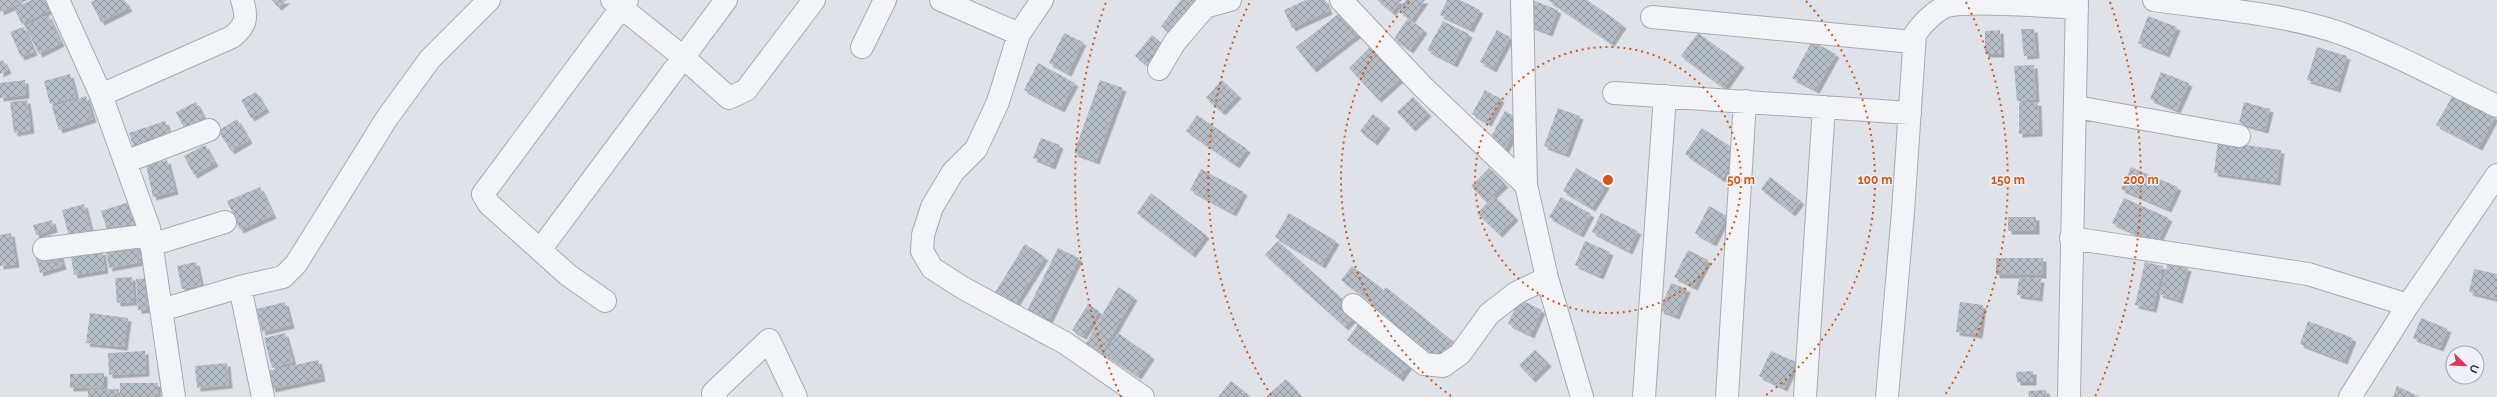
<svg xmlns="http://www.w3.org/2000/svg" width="2497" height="397" font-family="Raleway,sans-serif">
<defs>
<pattern id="building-cross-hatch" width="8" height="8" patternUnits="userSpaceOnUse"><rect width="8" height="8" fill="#b5bdc7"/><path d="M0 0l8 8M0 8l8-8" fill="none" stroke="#939aa3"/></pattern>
<filter id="shadow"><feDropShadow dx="3.5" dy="3.5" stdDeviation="0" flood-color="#0004"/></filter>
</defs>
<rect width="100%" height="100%" fill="#dfe3e9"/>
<path fill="url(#building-cross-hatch)" filter="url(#shadow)" d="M0 0H28L0 12Z
M31 0H45L50 10 22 24 14 9Z
M95 0H124L129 8 101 22 91 2Z
M272 0H287L278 7Z
M1181 0H1204L1175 38 1161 26Z
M1306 0H1325L1329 11 1292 28 1284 10Z
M1377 0H1402L1392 12Z
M1406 0H1425L1411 20 1399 11Z
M1447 0H1460L1480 10 1470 29 1440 15Z
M1532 0 1558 10 1549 33 1523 23Z
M1548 0H1587L1623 25 1611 43Z
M1341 12 1358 34 1313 69 1296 47Z
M48 15 61 43 39 54 25 26Z
M2148 16 2177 27 2166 54 2138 43Z
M1408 18 1424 30 1410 50 1394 39Z
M1443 21 1469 34 1454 64 1427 50Z
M24 27 34 52 21 57 10 32Z
M2021 29H2034L2036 55 2024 56Z
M1497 30 1510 37 1493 69 1480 62Z
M2000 30 2001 54H1985V31Z
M1064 33 1083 42 1068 73 1049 63Z
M1698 33 1741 64 1724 88 1681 56Z
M1152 35 1167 47 1150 68 1135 56Z
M1812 41 1836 54 1816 90 1792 78Z
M1370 47 1400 79 1378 99 1349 68Z
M2317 47 2347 56 2337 89 2307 80Z
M3 60 8 70 0 74V61Z
M1038 63 1075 83 1061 109 1024 90Z
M2034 65 2036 99 2017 101 2014 66Z
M2161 72 2189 83 2177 110 2150 99Z
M70 74 76 97 50 104 44 81Z
M25 80 26 95 0 98V83Z
M1100 80 1123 88 1096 161 1074 153Z
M1222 80 1238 95 1222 112 1206 98Z
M1485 90 1501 99 1488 123 1472 114Z
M256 92 266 109 251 118 241 100Z
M2453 95 2495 117 2479 147 2436 125Z
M86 96 93 119 59 130 52 107Z
M1413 97 1428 113 1412 128 1397 112Z
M27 100 31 130 14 133 10 102Z
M196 102 204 118 184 128 176 112Z
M2038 102 2039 133 2019 134V103Z
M2244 102 2270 109 2265 130 2239 123Z
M1558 108 1580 116 1566 154 1544 146Z
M1505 111 1521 120 1503 153 1487 144Z
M1373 114 1387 125 1374 142 1360 131Z
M1197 115 1247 149 1236 165 1186 131Z
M237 119 249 140 231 151 218 131Z
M165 121 171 138 135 151 129 133Z
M1702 128 1739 152 1722 179 1685 154Z
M1041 138 1060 145 1052 166 1033 158Z
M2218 141 2281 150 2277 182 2214 173Z
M205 145 215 163 194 175 184 156Z
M167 160 175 191 153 197 146 165Z
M2131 167 2178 187 2168 209 2121 189Z
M1489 168 1505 184 1486 202 1471 186Z
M1576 168 1606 185 1592 208 1563 191Z
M1201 169 1244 192 1233 213 1190 190Z
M1770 177 1801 201 1792 213 1761 189Z
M260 187 273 215 240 230 227 201Z
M1151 193 1206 235 1192 254 1137 213Z
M1494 196 1515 217 1499 234 1477 213Z
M1561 197 1591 214 1580 234 1549 217Z
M2124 198 2169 218 2157 243 2112 223Z
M129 202 137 226 109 236 101 211Z
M84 204 91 231 69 237 62 210Z
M1709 206 1727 216 1713 243 1695 233Z
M1289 213 1336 241 1322 265 1275 237Z
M1601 213 1638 231 1629 251 1592 232Z
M2008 217H2036V231H2008Z
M52 220 54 229 36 235 33 225Z
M11 233 16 264 0 266V235Z
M138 241 141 262 109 268 105 246Z
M1278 241 1358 313 1345 327 1265 255Z
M1585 241 1610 252 1600 276 1575 265Z
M1025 244 1045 257 1011 311 991 299Z
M1058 248 1079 258 1046 326 1025 315Z
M1688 250 1708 260 1694 287 1674 277Z
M102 251 105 270 74 275 71 257Z
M59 252 63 266 40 273 36 258Z
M1996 258H2043V275H1996Z
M196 262 201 285 182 289 177 266Z
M2145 262 2163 266 2153 309 2135 305Z
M2168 262 2188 268 2179 300 2159 294Z
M1352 266 1383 289 1372 303 1341 280Z
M2474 269 2497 274V299L2469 292Z
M132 277 134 302 117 303 115 278Z
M2019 277 2041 279 2039 298 2017 295Z
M156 278 157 309 138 310 136 279Z
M1671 283 1687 289 1676 316 1660 310Z
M1118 287 1134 297 1100 356 1084 347Z
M1386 287 1459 346 1444 364 1371 306Z
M1519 299 1542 310 1531 335 1508 324Z
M285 302 291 325 262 332 257 309Z
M1960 302 1983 305 1979 335 1956 332Z
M1088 304 1099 311 1083 336 1072 330Z
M90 313 128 318 124 347 86 343Z
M2421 318 2448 329 2440 348 2413 338Z
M1361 320 1414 358 1400 378 1347 340Z
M2308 321 2353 338 2344 361 2300 344Z
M285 333 293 362 272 368 264 338Z
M1118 333 1151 356 1138 376 1104 354Z
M1535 350 1548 363 1532 379 1519 365Z
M145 351 146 373 109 375 108 353Z
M1771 351 1796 362 1784 388 1759 376Z
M318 360 322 378 272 389 268 371Z
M227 363 229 385 197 388 195 366Z
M2033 371V382H2017L2016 372Z
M104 373V387L70 388V374Z
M1286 379 1302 397H1266Z
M1231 381 1248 394 1245 397H1218Z
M120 383H158L157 397H120Z
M2397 386 2420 397H2393Z
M119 389V397H88V390Z
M2046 390 2047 397H2029L2028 391Z"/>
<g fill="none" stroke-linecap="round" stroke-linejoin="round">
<defs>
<path id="minor" d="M58 0 101 95 149 228 174 397
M612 0 683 57 729 98 746 90 814 0
M941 0 1019 34
M1042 0 1019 34 998 102 976 149 953 172 932 207 923 235 922 251 932 268 963 288 1065 343 1143 397
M1341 0 1424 88 1526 185 1547 278 1582 397
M1522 0 1526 185
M2154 0C2215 9 2281 13 2340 33 2394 53 2445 81 2497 106
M1652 17 1913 42
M862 47 885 0
M1159 69 1175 42 1205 7 1230 0
M1614 93 1910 113
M101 95 232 37C246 26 248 17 242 0
M2076 107 2239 136
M125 162 209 130
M2071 238 2308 274 2408 305
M151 245 225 222
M44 249 150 235
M540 250 726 0
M240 287 263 397
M605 301 568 275 489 204 483 194 627 0
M1353 305 1424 364 1443 366 1460 354 1489 314 1516 293 1547 278
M161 310 240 287 283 277 296 264 387 118 430 59 489 0
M716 397 713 393 769 340 796 397
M1644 397 1665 96
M1727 397 1745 101
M1805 397 1824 107
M1887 397 1903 212 1915 34C1923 23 1934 12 1946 6 1970 0 2048 6 2077 8
M2069 397 2077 0
M2350 397 2408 305 2497 175"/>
</defs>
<use href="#minor" stroke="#a4aab4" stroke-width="24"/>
<use href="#minor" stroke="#f2f4f7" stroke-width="22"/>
</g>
<g fill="none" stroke="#d55511" stroke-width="2" stroke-dasharray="2 4">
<circle cx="1608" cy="180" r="133"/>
<path d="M1451 396A267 267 0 0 1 1410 1M1806 1A267 267 0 0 1 1765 396"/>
<path d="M1271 395A400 400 0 0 1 1250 2M1966 2A400 400 0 0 1 1945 395"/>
<path d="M1121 397A533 533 0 0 1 1106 2M2110 2A533 533 0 0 1 2095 397"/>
</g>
<circle cx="1608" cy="180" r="6" fill="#d55511" stroke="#eef2f7" stroke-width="2"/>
<g font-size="12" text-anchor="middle" font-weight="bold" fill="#d55511" stroke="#eef2f7" stroke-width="3" stroke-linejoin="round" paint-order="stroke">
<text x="1741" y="184">50 m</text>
<text x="1875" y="184">100 m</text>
<text x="2008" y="184">150 m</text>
<text x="2141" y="184">200 m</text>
</g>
<g transform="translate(2465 365) rotate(113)"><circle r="19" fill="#eef2f7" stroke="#9ea5af"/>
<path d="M0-3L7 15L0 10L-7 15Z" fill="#db3757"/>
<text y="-6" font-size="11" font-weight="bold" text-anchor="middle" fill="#263142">U</text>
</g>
</svg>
